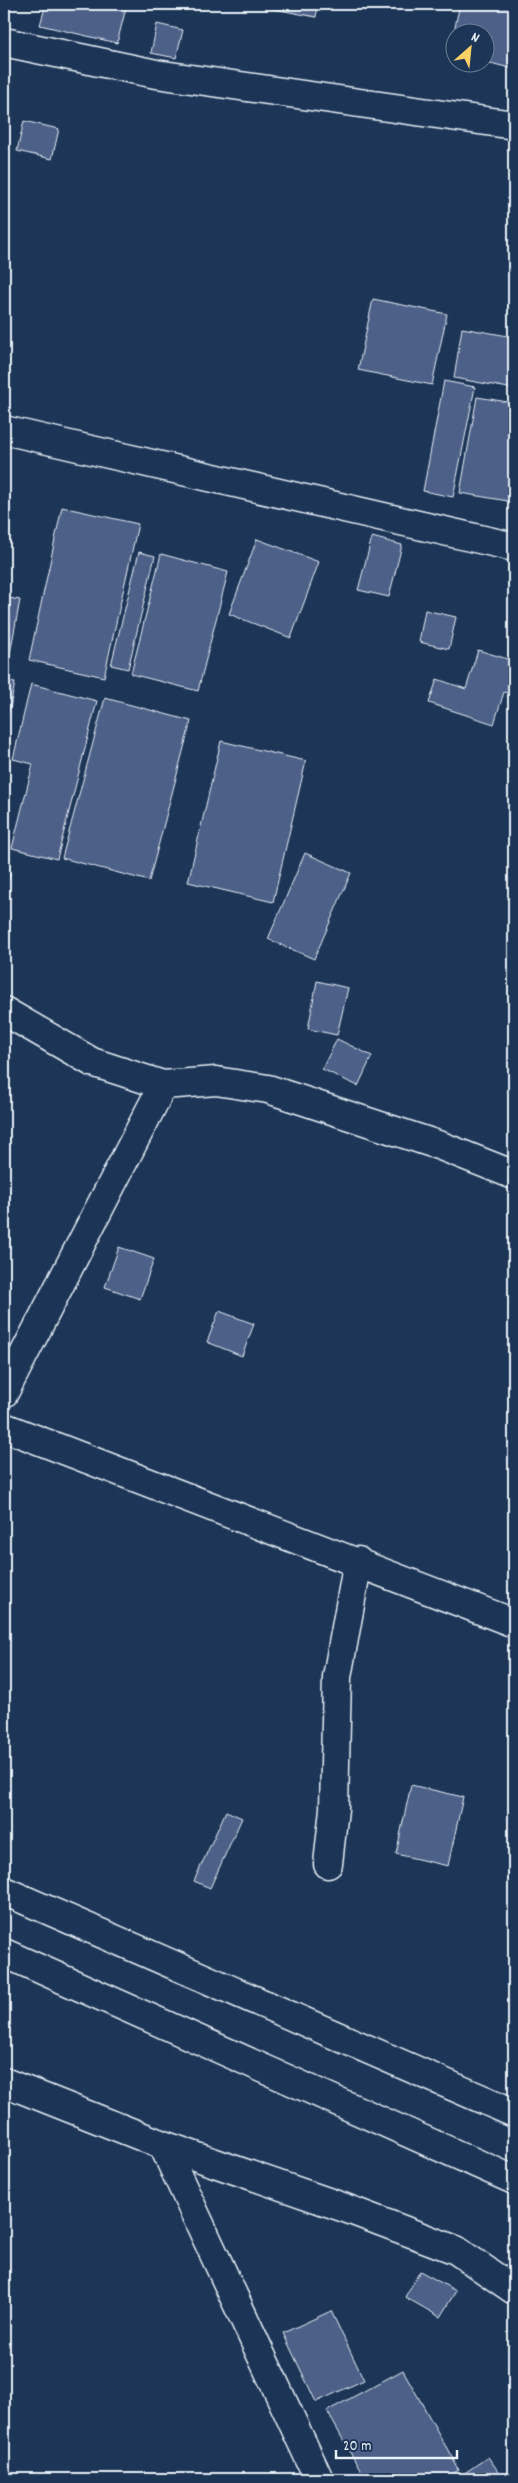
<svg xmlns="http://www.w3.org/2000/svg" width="518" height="2483" font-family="Dekko,sans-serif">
<rect width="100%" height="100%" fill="#1d3557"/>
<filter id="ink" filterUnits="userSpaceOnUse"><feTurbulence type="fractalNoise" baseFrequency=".02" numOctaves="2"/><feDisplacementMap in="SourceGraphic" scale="10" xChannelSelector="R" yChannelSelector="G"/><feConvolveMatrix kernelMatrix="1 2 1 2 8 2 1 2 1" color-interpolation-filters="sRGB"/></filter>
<g filter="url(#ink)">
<path fill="#4e6188" stroke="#e8f1f8" d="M46 4H127L117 43 40 25Z
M248 4H318L316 17Z
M349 4H385L384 10Z
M460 4H514V69L486 62V32H456V55L449 54Z
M157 24 183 30 176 58 151 53Z
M24 121 59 129 52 159 17 151Z
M373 299 447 314 432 385 358 370Z
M462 328 514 337V389L454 378Z
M444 381 475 387 453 497 423 491Z
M477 397 514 403V502L460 493Z
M62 507 138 524 104 677 29 660Z
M372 537 402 545 389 597 358 590Z
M257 539 319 562 291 638 229 614Z
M139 552 155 556 128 669 111 665Z
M161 554 228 572 198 691 131 674Z
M4 597 20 600 7 670 4 669Z
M425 610 456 617 449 649 419 642Z
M478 650 514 661V695L504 692 494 724 429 703 437 679 466 689Z
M4 681 15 683 4 735Z
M31 684 97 701 57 859 12 848 33 764 13 759Z
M105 698 191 721 149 881 62 858Z
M221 741 306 761 273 902 188 882Z
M305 853 351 873 314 959 268 939Z
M4 871 10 873 4 906Z
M317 981 348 988 337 1035 308 1029Z
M337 1039 372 1056 358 1086 322 1069Z
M119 1247 154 1259 140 1299 105 1287Z
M219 1311 254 1324 242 1356 207 1342Z
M411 1785 463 1797 448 1866 396 1854Z
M226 1811 242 1818 210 1888 194 1881Z
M420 2271 456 2291 440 2317 405 2297Z
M331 2311 364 2380 316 2402 283 2333Z
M403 2370 459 2470 443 2479H365L327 2411Z
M488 2457 504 2479H456Z"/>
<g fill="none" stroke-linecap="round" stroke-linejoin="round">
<defs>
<path id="street" d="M4 42 156 74 514 125
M4 430 514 547
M4 1011 92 1062 163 1085
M4 1393 163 1085 216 1081 268 1089 441 1146 514 1175
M4 1427 514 1623
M328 1864 334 1809 337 1677 358 1561
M4 2082 163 2145 345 2208 456 2250 514 2290
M163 2145 319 2479"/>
<path id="highway" d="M4 1891 514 2113
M4 1953 514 2180"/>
</defs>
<use href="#street" stroke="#e8f1f8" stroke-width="31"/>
<use href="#highway" stroke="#e8f1f8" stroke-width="31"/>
<use href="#street" stroke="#1d3557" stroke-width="28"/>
<use href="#highway" stroke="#1d3557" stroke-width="28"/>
</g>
</g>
<rect width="518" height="2483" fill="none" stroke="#1d3557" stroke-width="20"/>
<rect x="10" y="10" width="498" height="2463" fill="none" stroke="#e8f1f8" stroke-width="2" filter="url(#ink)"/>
<g transform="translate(470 48) rotate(27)"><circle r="24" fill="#1d3557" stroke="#6e8097"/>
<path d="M0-4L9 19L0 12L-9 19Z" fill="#ffd166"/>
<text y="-8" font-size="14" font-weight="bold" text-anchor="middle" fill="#e8f1f8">N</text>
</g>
<path d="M336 2450v8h121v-8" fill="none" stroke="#e8f1f8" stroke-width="2.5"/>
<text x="343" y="2450" font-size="15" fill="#e8f1f8" stroke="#1d3557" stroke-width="4" paint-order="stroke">20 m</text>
</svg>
